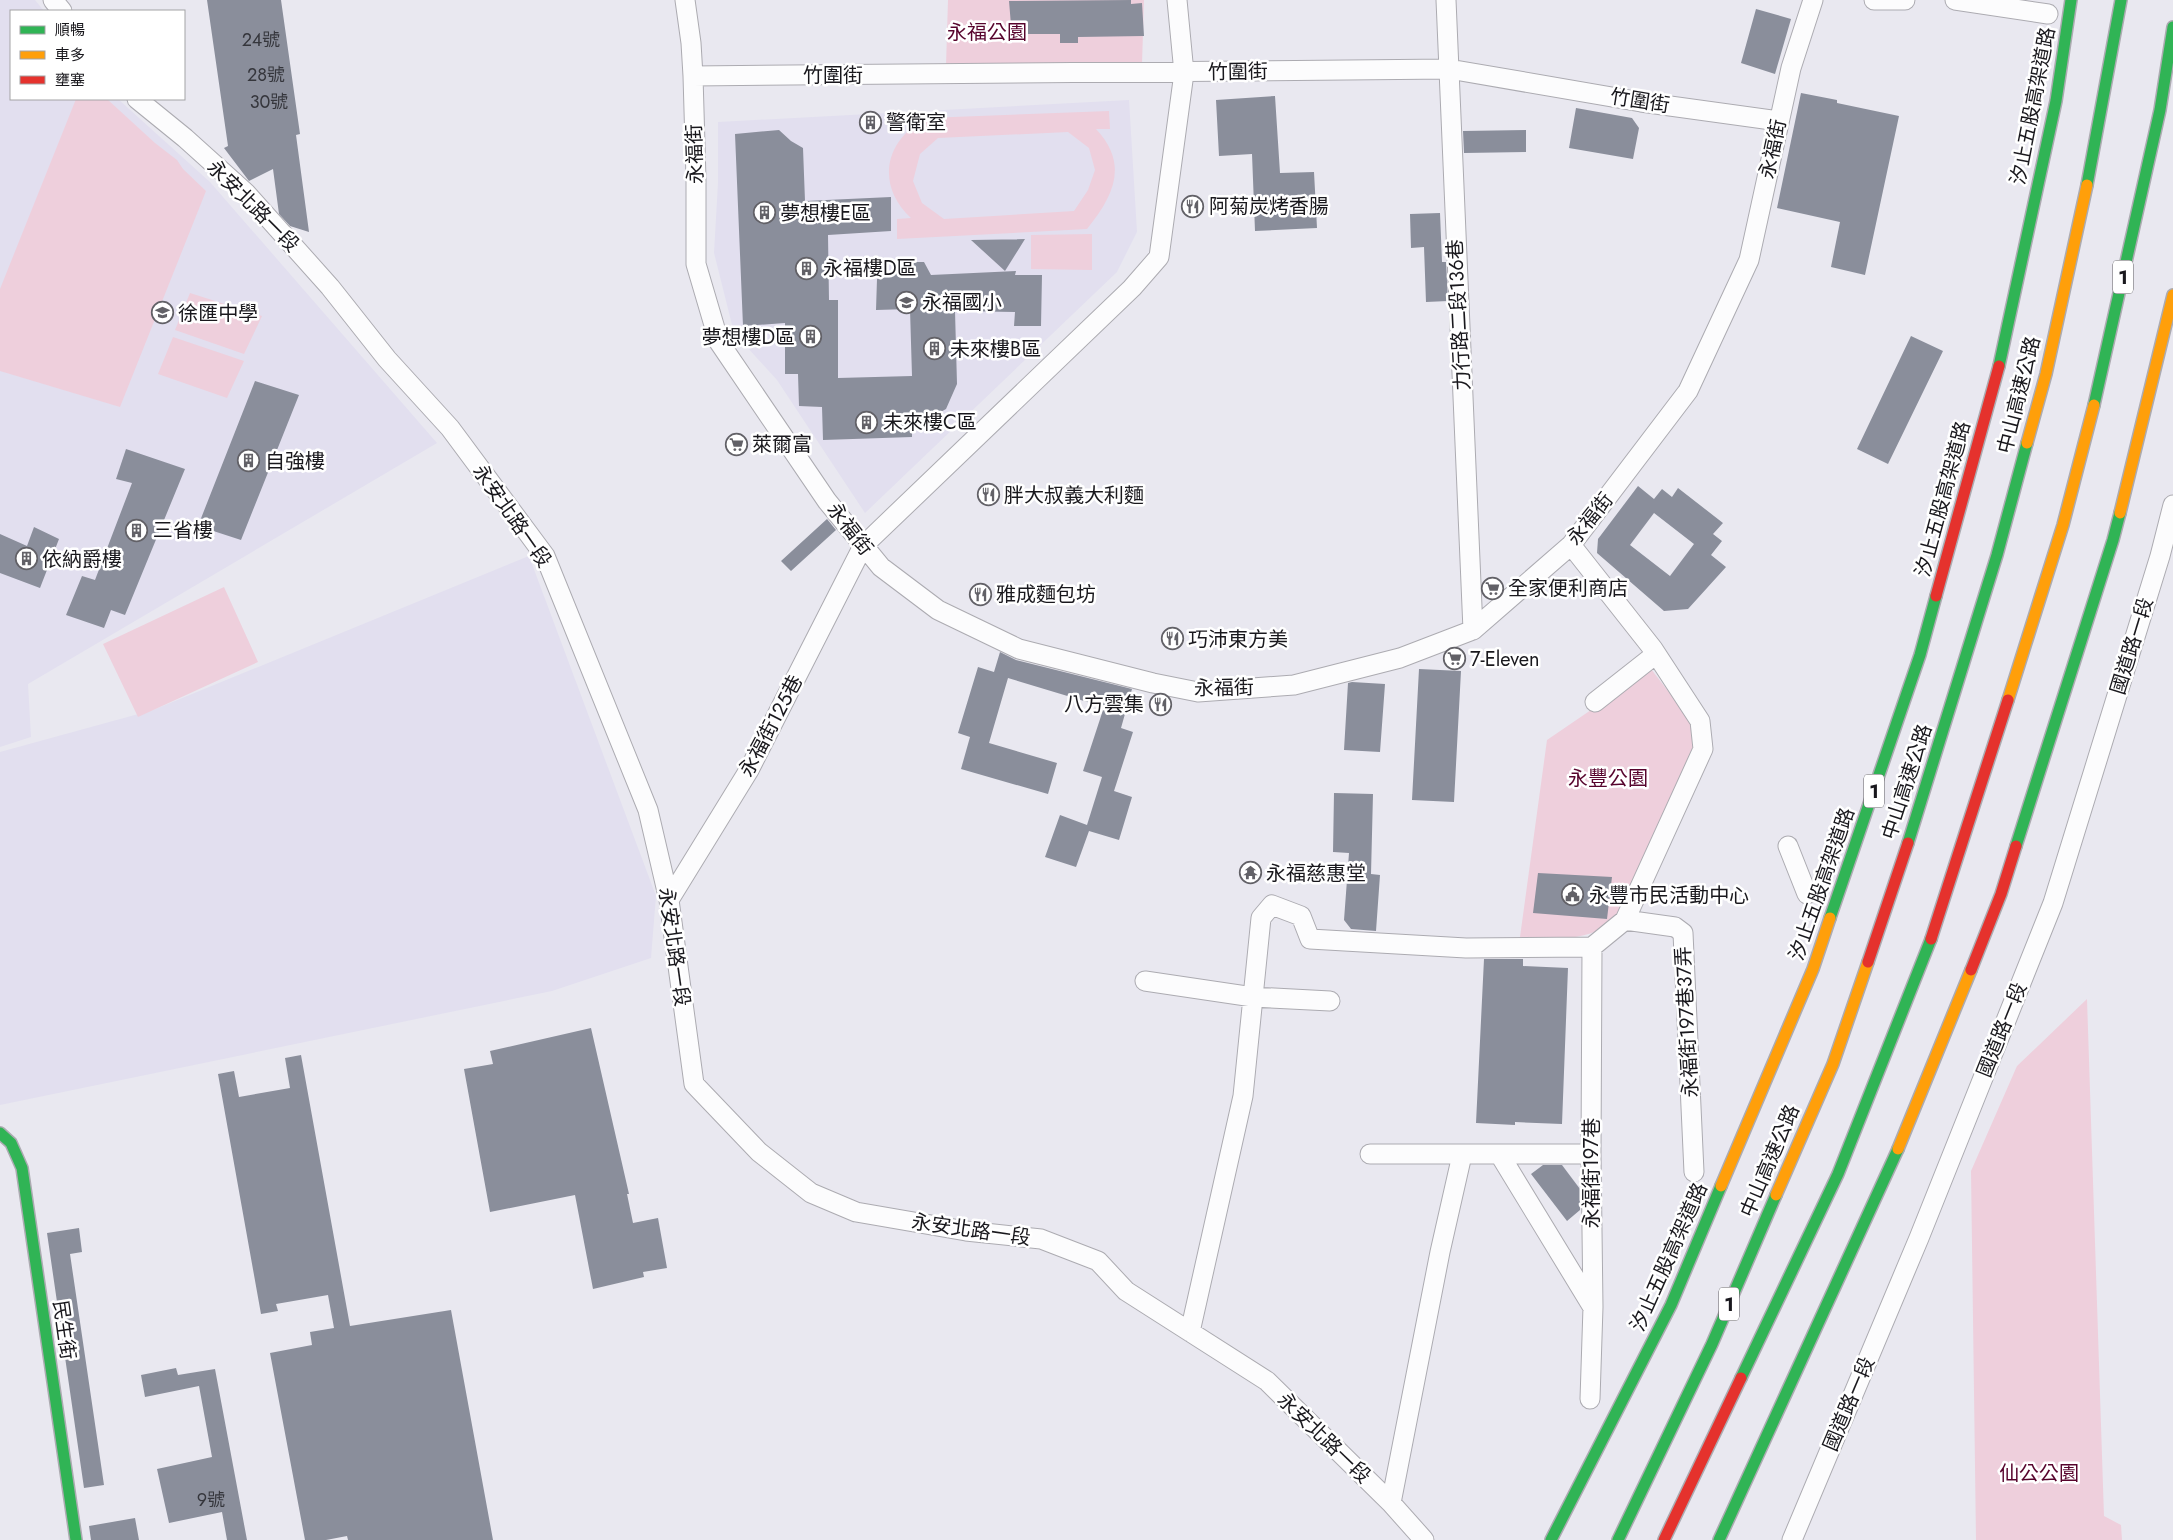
<svg xmlns="http://www.w3.org/2000/svg" width="2173" height="1540" font-family="Jost,'Noto Sans TC',sans-serif">
<rect width="100%" height="100%" fill="#e9e8f0"/>
<path fill="#e2dfef" d="M0 0H35L44 11H11V99H118L210 182 437 443 28 684 31 737 0 747Z
M1129 100 1137 232 1117 272 865 513 777 380 734 333 714 253 718 183V122Z
M529 556 656 896 651 958 552 991 0 1105V752L153 710Z"/>
<path fill="#eecfdc" fill-rule="evenodd" d="M948 0H1144L1142 64 946 66Z
M76 99H107L155 143 177 160 183 169 206 191 120 407 0 371V289Z
M1109 111 1110 129H1096C1129 164 1114 196 1087 229L897 239V219L911 218C875 185 885 139 927 118ZM1068 132 1089 148 1095 170 1088 190 1074 211 944 219 922 203 913 181 920 154 938 138Z
M1092 234V270L1031 269V235Z
M190 293 262 316 244 354 175 330Z
M173 337 244 361 227 398 158 374Z
M224 587 258 662 138 717 103 644Z
M1651 669 1695 726 1693 749 1675 792 1613 923C1581 942 1555 939 1520 937L1547 740Z
M2087 999 2104 1516 2121 1525 2122 1540H1976L1971 1171 2017 1066Z"/>
<path fill="#8a8e9b" fill-rule="evenodd" d="M207 0H281L300 134 296 135 309 232 290 226 279 214 273 169 249 181 224 148 228 146Z
M1131 0V4L1142 3 1144 36 1078 37V43H1060V34H1027L1026 25H1011L1009 1Z
M1756 9 1791 19 1775 74 1741 63Z
M1801 93 1837 100V103L1899 116 1865 275 1831 267 1840 222 1777 208Z
M1275 96 1280 173 1314 172 1317 228 1255 231 1252 154 1219 156 1216 100Z
M1576 108 1632 118 1639 128 1633 159 1569 148Z
M779 130 791 141 803 148 805 201 891 197V231L828 235 829 300H838V378L912 376 910 309 876 310 877 279 906 262H924L931 275 1016 271 1015 275H1042L1041 326H1014L1015 312 955 311 957 384 946 409 912 428V437L823 440 822 407 799 406 798 374H785V323L743 326 735 134Z
M1526 130V152L1464 153 1463 131Z
M1440 213 1442 262H1446L1448 301 1426 302 1424 247 1411 248 1410 214Z
M1025 239 1005 271 971 240Z
M1911 336 1943 351 1888 464 1857 449Z
M255 381 299 395 241 540 198 526Z
M126 449 185 469 125 615 111 610 104 628 66 615 82 576 95 580 132 483 116 479Z
M1638 486 1654 499 1662 489 1672 497 1678 488 1723 523 1713 534 1722 541 1711 555 1726 567 1688 609 1664 611 1597 553 1598 539ZM1654 513 1694 544 1670 576 1630 545Z
M827 519 836 530 791 571 781 561Z
M34 527 59 539 40 588 0 573V534L27 546Z
M1000 652 1016 660 1132 689 1121 728 1133 732 1114 791 1132 797 1119 840 1089 831 1076 867 1045 857 1060 815 1087 825 1102 777 1083 771 1104 707 1008 678 989 743 1057 763 1048 794 961 769 970 737 958 733 978 667 994 672Z
M1419 669 1461 671 1454 802 1412 800Z
M1352 682 1385 684 1380 752 1344 750 1348 683Z
M1334 793 1373 794 1371 874 1380 875 1376 931 1351 929 1344 920 1349 853 1333 852Z
M1538 873 1612 877 1607 919 1533 913Z
M1484 959H1523V966L1568 968 1562 1124 1515 1122V1125L1476 1123Z
M591 1028 629 1194H627L633 1223 658 1218 667 1268 643 1272 644 1277 593 1289 575 1195 490 1212 464 1069 493 1064 490 1051Z
M301 1055 350 1326 451 1310 493 1540H348L347 1536 326 1540H305L270 1353 312 1345 310 1332 334 1328 328 1295 276 1304 278 1311 261 1314 218 1074 234 1071 239 1097 290 1088 285 1058Z
M1543 1165H1562L1580 1189V1210L1567 1221 1531 1174Z
M79 1228 82 1252 70 1254 104 1485 84 1488 47 1233Z
M176 1368 178 1375 215 1369 247 1540H227L222 1512 169 1523 157 1469 212 1457 199 1386 145 1397 141 1375Z
M135 1518 139 1540H91L89 1526Z"/>
<g fill="none" stroke-linecap="round" stroke-linejoin="round">
<defs>
<path id="street" d="M53 0 62 11
M685 0 691 43 693 76 696 179V264L719 342 827 501 881 567 938 610 1019 649 1153 683 1198 692 1294 685 1400 658 1473 630 1571 545 1688 391 1749 260 1791 68 1813 0
M1446 0 1473 630
M1874 0H1905
M1955 0 2048 14
M693 76 1449 69 1641 102 1779 121
M137 99 185 138 246 193 330 287 387 359 450 428 545 556 648 810 669 900 694 1084 759 1152 811 1193 856 1212 966 1231 1041 1239 1098 1261 1126 1291 1267 1381 1391 1503 1424 1540
M1595 702 1656 654
M1788 846 1807 894
M669 900 749 770 863 546 1132 288 1159 257 1184 73 1177 0
M1625 920 1675 927 1683 933 1694 1172
M1145 981 1253 997 1330 1001
M1370 1154H1591
M1500 1155 1592 1306
M1190 1332 1243 1096 1261 918 1272 905 1301 916 1310 939 1466 948 1592 947 1625 920 1703 749 1700 721 1653 649 1571 545
M1590 1399 1593 1307 1591 1154 1592 947
M1391 1503 1440 1252 1462 1155
M1792 1540 1919 1238 2053 903 2160 556 2173 505"/>
<path id="fast" d="M2087 185 2121 0
M1999 366 2056 101 2071 0
M2094 405 2160 110 2173 27
M1908 843 1997 555 2027 443
M2016 846 2113 540 2120 513
M1830 918 1920 655 1936 596
M0 1133 11 1143 22 1168 76 1540
M1741 1378 1838 1174 1931 939
M1551 1540 1671 1305 1721 1186
M1618 1540 1712 1344 1776 1195
M1719 1540 1898 1149"/>
<path id="slow" d="M2027 443 2046 374 2087 185
M2120 513 2173 295
M2008 700 2063 525 2094 405
M1898 1149 1971 970
M1721 1186 1813 969 1830 918
M1776 1195 1833 1064 1868 962"/>
<path id="jam" d="M1936 596 1999 366
M1931 939 2008 700
M1868 962 1908 843
M1971 970 2001 894 2016 846
M1664 1540 1741 1378"/>
</defs>
<use href="#street" stroke="#acabb1" stroke-width="21"/>
<use href="#fast" stroke="#acabb1" stroke-width="14"/>
<use href="#slow" stroke="#acabb1" stroke-width="14"/>
<use href="#jam" stroke="#acabb1" stroke-width="14"/>
<use href="#street" stroke="#fcfcfd" stroke-width="19"/>
<use href="#fast" stroke="#30b455" stroke-width="11"/>
<use href="#slow" stroke="#ff9f0a" stroke-width="11"/>
<use href="#jam" stroke="#e5322d" stroke-width="11"/>
</g>
<defs>
<symbol id="building-ring" viewBox="-11 -11 22 22"><circle r="9.5" fill="#fff" stroke="#626167" stroke-width="1.5"/><path d="M-4-6H4V6H1V3H-1V6H-4ZM-2.5-4.3h1.7v1.8h-1.7ZM.8-4.3h1.7v1.8H.8ZM-2.5-1h1.7V.8h-1.7ZM.8-1h1.7V.8H.8Z" fill="#626167"/></symbol>
<symbol id="restaurant-ring" viewBox="-11 -11 22 22"><circle r="9.5" fill="#fff" stroke="#626167" stroke-width="1.5"/><path d="M-5-6h1v4h1v-4h1v4h1v-4h1v5L-1.5 .5V6h-2V.5L-5-1ZM5-6V6H3V1.5H1.5Q1.5-4 5-6Z" fill="#626167"/></symbol>
<symbol id="school-ring" viewBox="-11 -11 22 22"><circle r="9.5" fill="#fff" stroke="#626167" stroke-width="1.5"/><path d="M0-5L7-2L0 1L-7-2ZM-4 1L0 2.5L4 1V4Q0 6-4 4Z" fill="#626167"/></symbol>
<symbol id="supermarket-ring" viewBox="-11 -11 22 22"><circle r="9.5" fill="#fff" stroke="#626167" stroke-width="1.5"/><path d="M-6-5.5h2.5l.6 2H6L4.5 2H-2.5L-4.4-4H-6ZM-1.5 3.2a1.3 1.3 0 1 0 .1 0ZM3 3.2a1.3 1.3 0 1 0 .1 0Z" fill="#626167"/></symbol>
<symbol id="temple-ring" viewBox="-11 -11 22 22"><circle r="9.5" fill="#fff" stroke="#626167" stroke-width="1.5"/><path d="M0-6L5-2H3V0L6.5 2.5H4V6H1.5V3h-3V6H-4V2.5H-6.5L-3 0V-2H-5Z" fill="#626167"/></symbol>
<symbol id="civic-ring" viewBox="-11 -11 22 22"><circle r="9.5" fill="#fff" stroke="#626167" stroke-width="1.5"/><path d="M-.6-6.5H3V-4.5H.6V-3L4-1V1h2V6H-6V1h2V-1L-.6-3ZM-1.2 2.5V6h2.4V2.5Z" fill="#626167"/></symbol>
</defs>
<g fill-rule="evenodd">
<use href="#building-ring" x="858" y="110" width="25" height="25"/>
<use href="#restaurant-ring" x="1180" y="194" width="25" height="25"/>
<use href="#building-ring" x="752" y="200" width="25" height="25"/>
<use href="#building-ring" x="794" y="256" width="25" height="25"/>
<use href="#school-ring" x="894" y="290" width="25" height="25"/>
<use href="#school-ring" x="150" y="300" width="25" height="25"/>
<use href="#building-ring" x="798" y="324" width="25" height="25"/>
<use href="#building-ring" x="922" y="336" width="25" height="25"/>
<use href="#building-ring" x="854" y="410" width="25" height="25"/>
<use href="#supermarket-ring" x="724" y="432" width="25" height="25"/>
<use href="#building-ring" x="236" y="448" width="25" height="25"/>
<use href="#restaurant-ring" x="976" y="482" width="25" height="25"/>
<use href="#building-ring" x="124" y="518" width="25" height="25"/>
<use href="#building-ring" x="14" y="546" width="25" height="25"/>
<use href="#supermarket-ring" x="1480" y="576" width="25" height="25"/>
<use href="#restaurant-ring" x="968" y="582" width="25" height="25"/>
<use href="#restaurant-ring" x="1160" y="626" width="25" height="25"/>
<use href="#supermarket-ring" x="1442" y="646" width="25" height="25"/>
<use href="#restaurant-ring" x="1148" y="692" width="25" height="25"/>
<use href="#temple-ring" x="1238" y="860" width="25" height="25"/>
<use href="#civic-ring" x="1560" y="882" width="25" height="25"/>
</g>
<g text-anchor="middle" dominant-baseline="central" stroke-width="5" stroke-linejoin="round" paint-order="stroke">
<g font-size="18" fill="#35363c">
<text x="261" y="40">24號</text>
<text x="266" y="75">28號</text>
<text x="269" y="102">30號</text>
<text x="211" y="1500">9號</text>
</g>
<g fill="#fff" stroke="#5e5d61" stroke-width="1">
<rect x="2113" y="260.5" width="20" height="33" rx="4"/>
<rect x="1864" y="774.5" width="20" height="33" rx="4"/>
<rect x="1719" y="1287.5" width="20" height="33" rx="4"/>
</g>
<g font-size="19" font-weight="bold" fill="#19181d">
<text x="2123" y="277">1</text>
<text x="1874" y="791">1</text>
<text x="1729" y="1304">1</text>
</g>
<g font-size="20" fill="#57042d" stroke="#fff">
<text x="987" y="32">永福公園</text>
<text x="1608" y="778">永豐公園</text>
<text x="2039" y="1473">仙公公園</text>
</g>
<g font-size="20" fill="#19181d" stroke="#fff">
<text transform="translate(1238 72) rotate(-1)">竹圍街</text>
<text x="833" y="75">竹圍街</text>
<text transform="translate(1640 101) rotate(9)">竹圍街</text>
<text transform="translate(2033 106) rotate(-79)">汐止五股高架道路</text>
<text transform="translate(1773 149) rotate(-78)">永福街</text>
<text transform="translate(695 154) rotate(-92)">永福街</text>
<text transform="translate(253 206) rotate(45)">永安北路一段</text>
<text transform="translate(1459 315) rotate(-93)">力行路二段136巷</text>
<text transform="translate(2019 395) rotate(-76)">中山高速公路</text>
<text transform="translate(1943 499) rotate(-75)">汐止五股高架道路</text>
<text transform="translate(512 516) rotate(55)">永安北路一段</text>
<text transform="translate(1590 519) rotate(-51)">永福街</text>
<text transform="translate(850 529) rotate(52)">永福街</text>
<text transform="translate(2132 646) rotate(-73)">國道路一段</text>
<text transform="translate(1224 688) rotate(-1)">永福街</text>
<text transform="translate(771 726) rotate(-62)">永福街125巷</text>
<text transform="translate(1907 782) rotate(-72)">中山高速公路</text>
<text transform="translate(1822 884) rotate(-71)">汐止五股高架道路</text>
<text transform="translate(674 947) rotate(82)">永安北路一段</text>
<text transform="translate(1687 1022) rotate(-93)">永福街197巷37弄</text>
<text transform="translate(2002 1030) rotate(-68)">國道路一段</text>
<text transform="translate(1770 1161) rotate(-67)">中山高速公路</text>
<text transform="translate(1591 1173) rotate(-90)">永福街197巷</text>
<text transform="translate(971 1230) rotate(8)">永安北路一段</text>
<text transform="translate(1669 1257) rotate(-66)">汐止五股高架道路</text>
<text transform="translate(64 1330) rotate(82)">民生街</text>
<text transform="translate(1849 1404) rotate(-67)">國道路一段</text>
<text transform="translate(1324 1438) rotate(44)">永安北路一段</text>
</g>
<g font-size="20" fill="#19181d" stroke="#fff" text-anchor="start">
<text x="886" y="122">警衛室</text>
<text x="1209" y="206">阿菊炭烤香腸</text>
<text x="780" y="213">夢想樓E區</text>
<text x="823" y="268">永福樓D區</text>
<text x="922" y="302">永福國小</text>
<text x="178" y="313">徐匯中學</text>
<text x="795" y="337" text-anchor="end">夢想樓D區</text>
<text x="950" y="349">未來樓B區</text>
<text x="883" y="422">未來樓C區</text>
<text x="752" y="444">萊爾富</text>
<text x="265" y="461">自強樓</text>
<text x="1004" y="495">胖大叔義大利麵</text>
<text x="153" y="530">三省樓</text>
<text x="42" y="559">依納爵樓</text>
<text x="1508" y="588">全家便利商店</text>
<text x="996" y="594">雅成麵包坊</text>
<text x="1188" y="639">巧沛東方美</text>
<text x="1470" y="659">7-Eleven</text>
<text x="1144" y="704" text-anchor="end">八方雲集</text>
<text x="1266" y="873">永福慈惠堂</text>
<text x="1589" y="895">永豐市民活動中心</text>
</g>
</g>
<rect x="10" y="10" width="175" height="90" fill="#ffffff" stroke="#a3a3a5"/>
<rect x="20" y="26" width="25" height="8" fill="#30b455" stroke="#a3a3a5"/>
<text x="55" y="35" font-size="15" fill="#19181d">順暢</text>
<rect x="20" y="51" width="25" height="8" fill="#ff9f0a" stroke="#a3a3a5"/>
<text x="55" y="60" font-size="15" fill="#19181d">車多</text>
<rect x="20" y="76" width="25" height="8" fill="#e5322d" stroke="#a3a3a5"/>
<text x="55" y="85" font-size="15" fill="#19181d">壅塞</text>
</svg>
